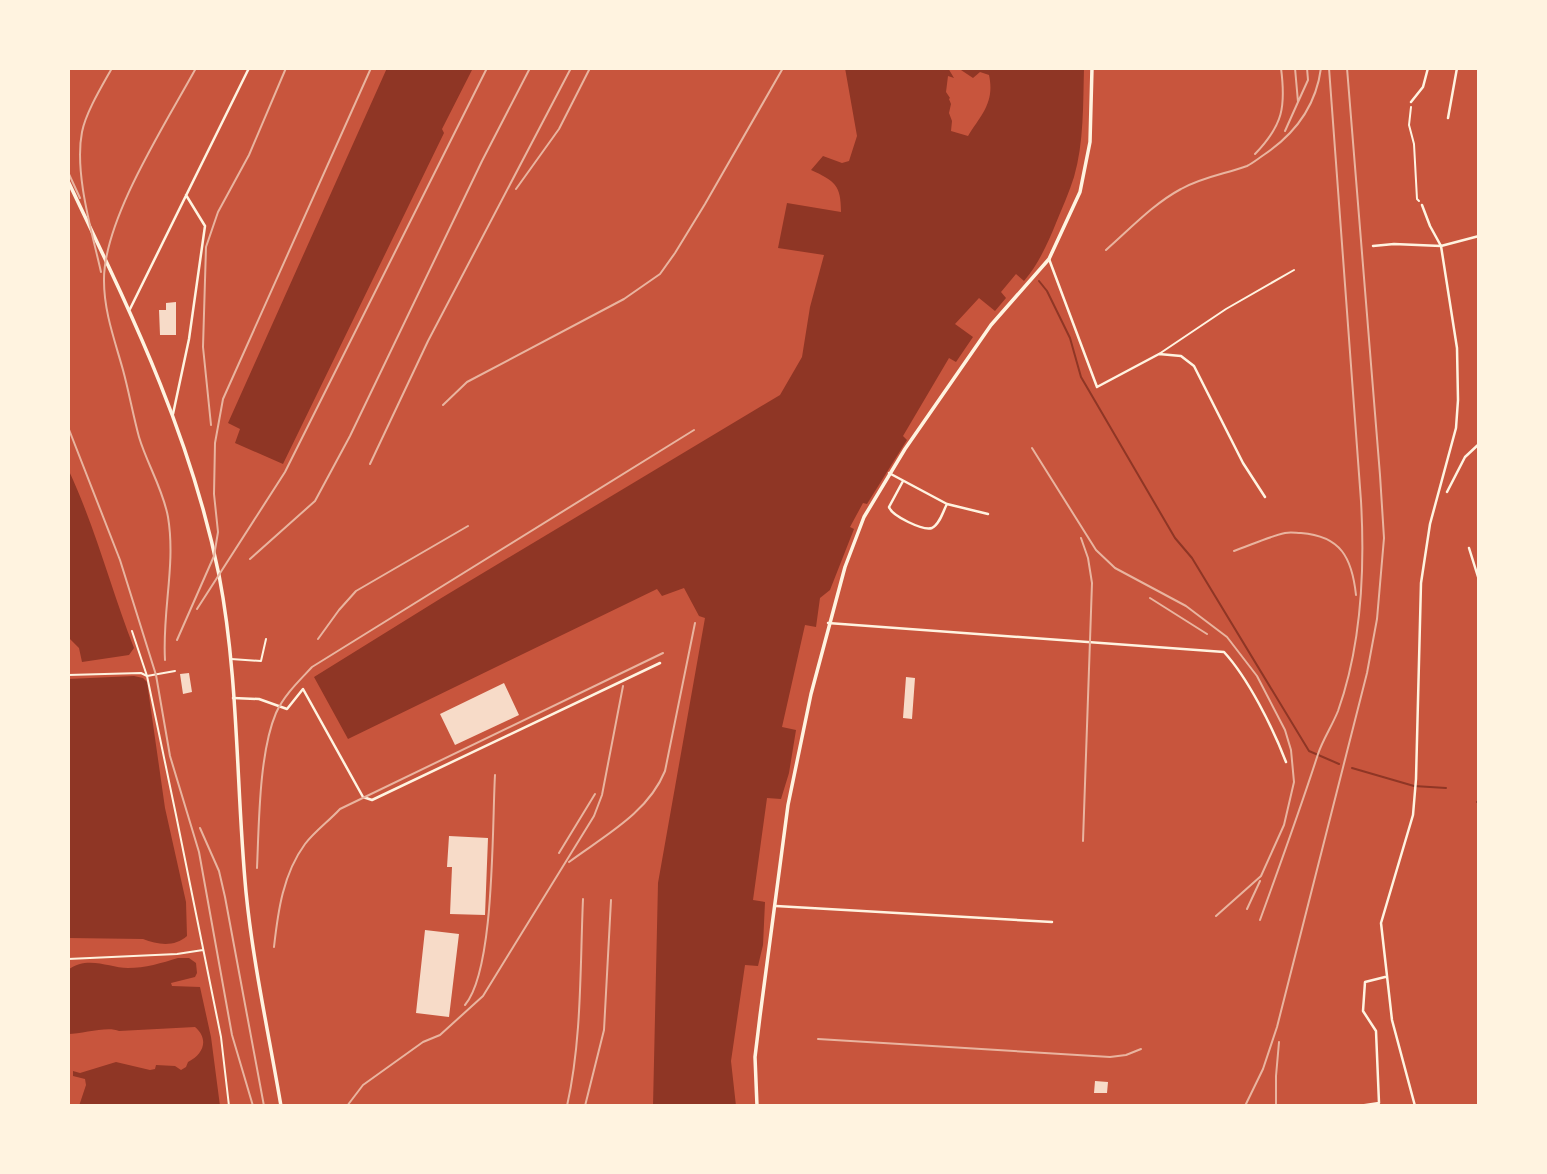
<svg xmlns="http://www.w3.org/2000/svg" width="1547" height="1174" font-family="Barlow,sans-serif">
<rect width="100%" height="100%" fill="#c8553d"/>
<path fill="#8f3625" d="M387 68H473L442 129 444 133 283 464 235 443 240 429 228 423Z
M845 68H948L954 78 948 76 946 92 950 98 949 99 951 104 949 113 952 121 951 131 968 136C981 115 995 103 989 75L980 72 973 78 958 68H1084C1083 104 1084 143 1074 177 1069 193 1062 208 1056 223 1048 243 1038 265 1024 281L1016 274 1001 292 1006 298 995 311 979 298 955 324 973 337 956 362 949 358 903 436 907 440 867 504 863 503 850 527 854 529 830 590 820 598 816 627 805 625 782 727 796 730 789 773 781 799 767 798 753 900 765 902 763 945 758 966 745 965 731 1061 736 1106H653L658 883 705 618 699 616 684 588 662 596 657 589 348 739 314 677 443 597 780 395 802 357 810 307 824 255 778 248 787 203 841 212C841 185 835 181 811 170L823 156 842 163 849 161 857 136Z
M68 469C95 526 111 589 134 648L129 655 82 662 79 648 68 637Z
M134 676 143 678 147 682 165 808 186 902 187 936C175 947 158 945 143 939L68 938V679Z
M178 958H189L196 963 197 973 195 977 171 983 172 986 200 987 211 1037 220 1106H79L86 1085 85 1079 73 1076V1071L80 1073 116 1062 150 1070 155 1069 156 1065 175 1066 181 1070 186 1067 188 1062C204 1054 209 1039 195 1027L119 1031C107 1026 83 1034 68 1034V970C88 955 109 968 128 968 145 968 162 963 178 958Z"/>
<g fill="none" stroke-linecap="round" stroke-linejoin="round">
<path stroke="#8f3625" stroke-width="2" d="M1039 281 1047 291 1070 338 1081 377 1175 538 1192 558 1309 751 1339 764
M1352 768 1414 786 1446 788
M1477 802H1479"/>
</g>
<path fill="#f7dbc8" d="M176 302V335H160L159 310H166V303Z
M189 673 192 692 183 694 180 674Z
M906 677 915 678 912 719 903 718Z
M504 683 519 715 455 745 440 714Z
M449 836 488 838 485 915 450 914 452 867H447Z
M425 930 459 934 449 1017 416 1013Z
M1095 1081 1108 1082 1107 1093H1094Z"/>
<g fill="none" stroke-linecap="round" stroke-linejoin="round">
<path stroke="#fff3e0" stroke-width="2" d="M1411 107 1409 125 1414 144 1417 199 1419 201"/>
<path stroke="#fff3e0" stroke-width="2" d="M1159 354 1226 309 1294 270
M132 631 147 676 176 815 221 1037 229 1106
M231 659 261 661 266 639
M68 959 177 954 203 950"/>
<path stroke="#fff3e0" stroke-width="2" d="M68 675 141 673 147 676 175 671"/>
<path stroke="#fff3e0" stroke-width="2.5" d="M1411 102 1423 87 1428 68
M1448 118 1457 68
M1373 246 1394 244 1441 246 1479 236
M1049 259 1097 387 1159 354 1181 356 1194 366 1243 463 1265 497
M130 309 249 68
M173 414 189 339 205 226 186 195
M889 473 947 504 988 514
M903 481 889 507C892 516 923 531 932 528 940 524 943 511 947 504
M1447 492 1465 457 1479 444
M1469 548 1479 580
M828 623 1224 652C1248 678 1273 728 1286 762
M233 698 259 699 287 709 303 689 363 797 372 800 660 663
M776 906 1052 922
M1359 1106 1379 1103 1376 1031 1363 1011 1365 982 1385 977
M1415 1106 1392 1020 1381 923 1413 815 1416 779 1421 583 1430 524 1456 428 1458 400 1457 348 1441 246 1430 226 1422 205"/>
<path stroke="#fff3e0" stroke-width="3.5" d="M68 181C130 311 190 432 219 575 239 679 236 787 246 892 253 963 269 1035 281 1106
M757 1106 755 1057 760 1016 788 805 811 694 845 567 864 517 905 449 991 325 1049 259 1080 192 1090 142 1092 68"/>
<path stroke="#e9b49f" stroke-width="2" d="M1298 102 1308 80 1307 68
M1285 131 1298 102 1295 68
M1255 154C1283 125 1286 107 1281 68
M68 172 80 198
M516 189 559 129 590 68
M1106 250C1130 229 1153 204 1181 189 1202 177 1225 174 1247 166 1253 163 1259 158 1265 154 1296 133 1316 106 1321 68
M101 272C92 232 74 173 82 132 86 112 102 86 112 68
M443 405 467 382 624 299 660 274 675 253 705 204 783 68
M211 425 203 347 206 247 218 212 249 155 286 68
M68 427 120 560 156 675 170 756 199 852 232 1035 253 1106
M1032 448 1096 550 1115 568 1186 606 1227 637 1257 676 1285 730 1291 750 1294 782 1284 825 1261 876 1216 916
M370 464 428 341 571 68
M1081 538 1088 558 1092 583 1083 841
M1234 551C1251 545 1268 537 1285 533 1291 532 1296 533 1301 533 1341 536 1352 558 1356 595
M250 559 315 501 350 436 482 161 530 68
M1150 598 1207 634
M197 609 285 472 487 68
M318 639 339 610 356 591 468 526
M177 640 214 556 218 532 214 494 215 443 223 399 371 68
M165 660C162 611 176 565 168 517 163 489 147 464 139 437 133 415 129 392 123 370 115 341 104 312 104 281 103 220 166 123 196 68
M200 828 219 871 225 897 264 1106
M559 853 595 794
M569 862C604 836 648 813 665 771L695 623
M257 868C259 824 259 753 276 713 284 695 299 681 312 667L694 430
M1247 909 1260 881
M1260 920C1280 865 1300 810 1318 754 1323 739 1332 726 1338 711 1362 644 1365 571 1361 501L1329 68
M274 947C278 911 283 874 305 844 315 831 329 821 340 809L663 653
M465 1005C495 970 492 826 495 775
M818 1039 1110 1057 1126 1055 1141 1049
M347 1106 363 1085 423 1042 440 1035 483 996 594 816 602 795 623 686
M567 1106C582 1039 580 967 583 899
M585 1106 604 1030 611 900
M1245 1106 1263 1069 1277 1027 1367 673 1377 619 1384 538 1380 475 1347 68
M1276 1106V1076L1279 1042"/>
</g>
<rect width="1547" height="1174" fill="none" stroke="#fff3e0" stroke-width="140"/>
</svg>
